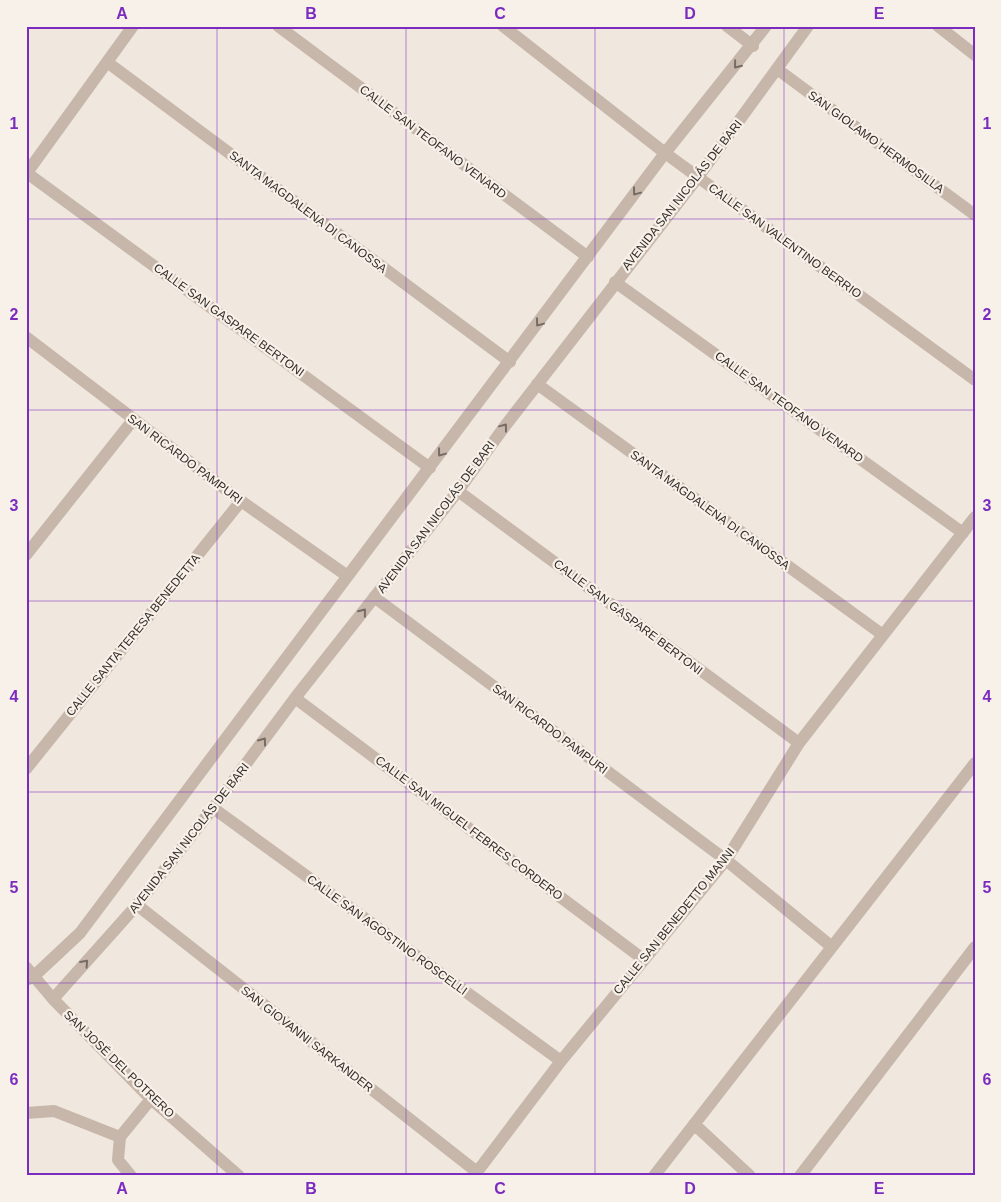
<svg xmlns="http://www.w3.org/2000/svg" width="1001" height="1202" font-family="Helvetica,sans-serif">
<rect width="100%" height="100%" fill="#f0e7de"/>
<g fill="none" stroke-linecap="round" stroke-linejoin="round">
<path stroke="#c7b7ab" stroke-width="12" d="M278 26 588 257
M503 26 665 153 975 380
M727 26 753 46
M938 26 975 55
M107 62 510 362
M777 69 975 215
M27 173 430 468
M26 174 133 26
M615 282 963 533
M26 337 241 501 346 575
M537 384 883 635
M458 491 799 743
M26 555 133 420
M374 597 726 860 832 947
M295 698 643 959
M26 769 241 501
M213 808 561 1061
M137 905 477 1172
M26 967 53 999 151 1099 239 1176
M26 980 33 977 80 933 665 153 766 26
M53 999 137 905 213 808 295 698 458 491 505 426 698 177 808 26
M26 1113 54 1111 120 1137
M694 1124 750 1176
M131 1176 118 1160 120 1137 151 1099
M474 1176 561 1061 726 860 799 743 975 517
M654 1176 975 763
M800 1176 975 947"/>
</g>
<defs><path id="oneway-chevron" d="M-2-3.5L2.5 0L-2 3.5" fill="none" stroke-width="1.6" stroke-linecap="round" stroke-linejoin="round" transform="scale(1.25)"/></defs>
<g stroke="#776b64">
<use href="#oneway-chevron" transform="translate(737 65) rotate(129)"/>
<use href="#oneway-chevron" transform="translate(636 192) rotate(127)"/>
<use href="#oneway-chevron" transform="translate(539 323) rotate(127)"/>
<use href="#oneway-chevron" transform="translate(504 427) rotate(-53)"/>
<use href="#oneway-chevron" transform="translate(441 453) rotate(127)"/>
<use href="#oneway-chevron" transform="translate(363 612) rotate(-52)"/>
<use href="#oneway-chevron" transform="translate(263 741) rotate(-54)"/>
<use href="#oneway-chevron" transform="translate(85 963) rotate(-48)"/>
</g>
<path fill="none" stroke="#7b2cbf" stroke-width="1" stroke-opacity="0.55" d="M217 26V1176M406 26V1176M595 26V1176M784 26V1176M26 219H975M26 410H975M26 601H975M26 792H975M26 983H975"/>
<g text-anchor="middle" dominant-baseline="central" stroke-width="4.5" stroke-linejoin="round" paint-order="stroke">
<g font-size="12" fill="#352d29" stroke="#f8f1e9">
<text transform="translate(433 142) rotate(37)">CALLE SAN TEOFANO VENARD</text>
<text transform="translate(876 142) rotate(36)">SAN GIOLAMO HERMOSILLA</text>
<text transform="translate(682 195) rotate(-52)">AVENIDA SAN NICOLÁS DE BARI</text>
<text transform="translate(308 212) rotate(37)">SANTA MAGDALENA DI CANOSSA</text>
<text transform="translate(785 241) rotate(36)">CALLE SAN VALENTINO BERRIO</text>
<text transform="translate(229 320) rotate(36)">CALLE SAN GASPARE BERTONI</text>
<text transform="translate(789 407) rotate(36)">CALLE SAN TEOFANO VENARD</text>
<text transform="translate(185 459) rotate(37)">SAN RICARDO PAMPURI</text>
<text transform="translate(710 510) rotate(36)">SANTA MAGDALENA DI CANOSSA</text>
<text transform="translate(436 517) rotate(-53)">AVENIDA SAN NICOLÁS DE BARI</text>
<text transform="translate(628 617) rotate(37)">CALLE SAN GASPARE BERTONI</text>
<text transform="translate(133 635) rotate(-51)">CALLE SANTA TERESA BENEDETTA</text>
<text transform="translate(550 729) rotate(37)">SAN RICARDO PAMPURI</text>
<text transform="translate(469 828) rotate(37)">CALLE SAN MIGUEL FEBRES CORDERO</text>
<text transform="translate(189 838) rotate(-52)">AVENIDA SAN NICOLÁS DE BARI</text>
<text transform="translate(674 921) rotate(-51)">CALLE SAN BENEDETTO MANNI</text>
<text transform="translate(387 935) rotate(36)">CALLE SAN AGOSTINO ROSCELLI</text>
<text transform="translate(307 1039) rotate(38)">SAN GIOVANNI SARKANDER</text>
<text transform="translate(119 1064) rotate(44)">SAN JOSÉ DEL POTRERO</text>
</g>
</g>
<rect width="1001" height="1202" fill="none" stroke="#f8f1e9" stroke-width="55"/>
<rect x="28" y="28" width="946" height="1146" fill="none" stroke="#7b2cbf" stroke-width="2"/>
<g font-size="16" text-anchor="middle" font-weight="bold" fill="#7b2cbf">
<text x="122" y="19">A</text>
<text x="311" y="19">B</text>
<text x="500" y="19">C</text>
<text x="690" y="19">D</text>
<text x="879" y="19">E</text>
<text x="14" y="129">1</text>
<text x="987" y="129">1</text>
<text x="14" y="320">2</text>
<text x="987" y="320">2</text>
<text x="14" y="511">3</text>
<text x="987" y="511">3</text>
<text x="14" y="702">4</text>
<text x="987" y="702">4</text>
<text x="14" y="893">5</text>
<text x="987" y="893">5</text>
<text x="14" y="1085">6</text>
<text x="987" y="1085">6</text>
<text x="122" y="1194">A</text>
<text x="311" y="1194">B</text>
<text x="500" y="1194">C</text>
<text x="690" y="1194">D</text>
<text x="879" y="1194">E</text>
</g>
</svg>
